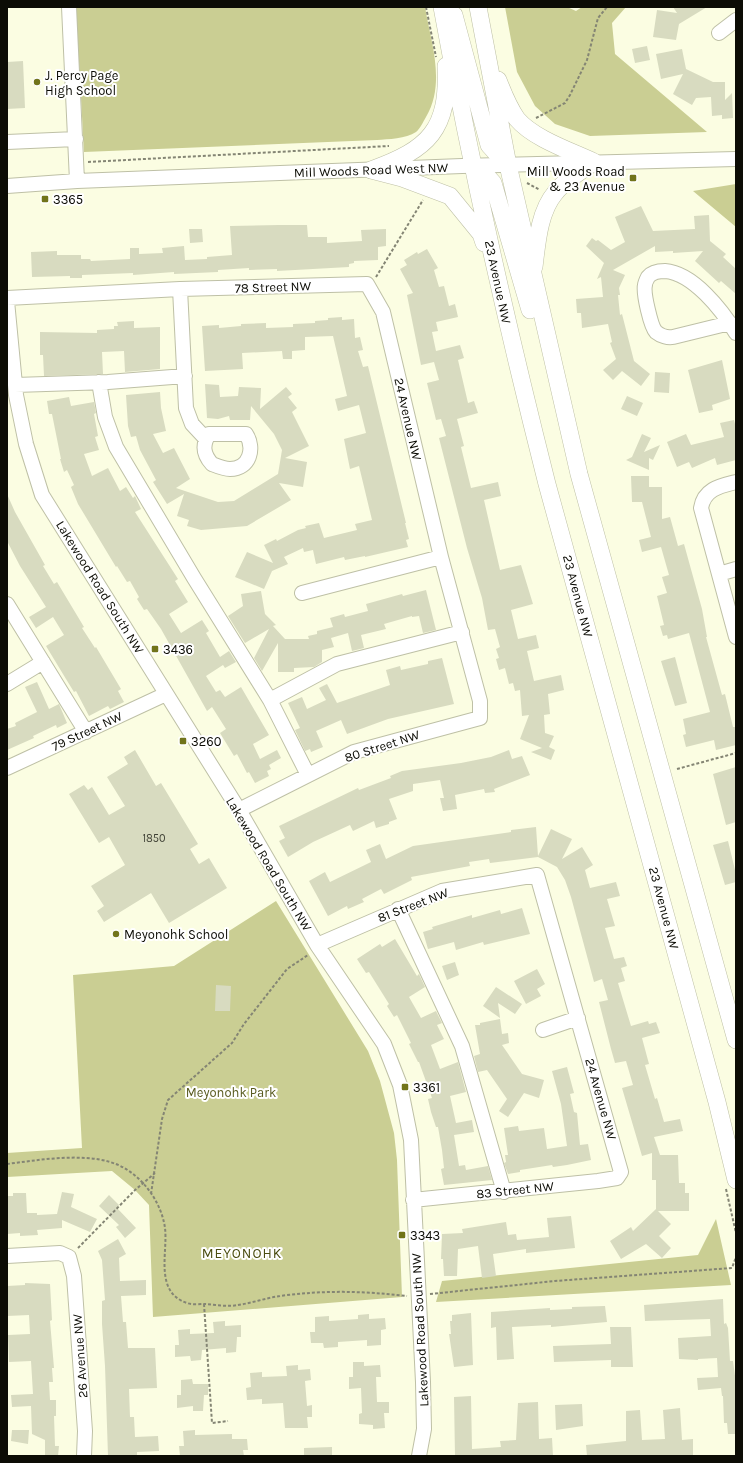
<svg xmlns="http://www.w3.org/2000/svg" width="743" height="1463" font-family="Karla,sans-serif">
<rect width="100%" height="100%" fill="#fbfde2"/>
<path fill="#cace93" d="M76 7H425C431 43 446 83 426 117 423 122 420 129 416 132 406 139 388 139 377 140L84 152Z
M505 7H567L576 11 582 7H626L612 23 615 54 707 132 590 136 555 124 535 106 517 72Z
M736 184V227L693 191Z
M276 901 368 1051 380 1081 394 1133 397 1160 402 1297 153 1317 149 1205 135 1190 112 1171 7 1177V1153L82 1148 73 975 174 966Z
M716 1219 731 1285 436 1302 442 1281 698 1255Z"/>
<path fill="#d8dbc0" d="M673 7H707L679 24 676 40 653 37 657 10 677 13Z
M647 46 650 60 635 63 632 49Z
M682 49 686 69 713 82H725V100L732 93 733 118 722 119V115L712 116 711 97 696 98 692 105 673 94 683 74 661 79 656 54Z
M23 61 25 108 7 109V62Z
M641 206 653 231 695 229 694 216 709 215 710 241 726 254 723 257 736 269V294L721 281 719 283 695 261 703 251 673 253V251L655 252V246L613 270 625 275 619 288 620 295H618L620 315 622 314 634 361 650 374 641 386 622 371 613 380 603 370 616 359 610 343 612 342 608 324 582 328 581 313H577L576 299 603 297 601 277 597 279 604 263 586 246 592 238 596 241 598 240 611 250 625 242 615 217Z
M279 225H307L308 237H327V243L362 241 361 230 386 229V246L378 247V260L354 261V263L349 264V267L277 271V269L249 270V268L218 270V272L174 274V272L133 275V273L82 275V278H70V276L32 277 31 252 57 251V255H81V259H90L91 261 130 259V248H139V254L163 253 162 248 184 246 185 260 207 259V257L232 255 230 226Z
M189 229H202L203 242 190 243Z
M427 249 438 268 434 270 439 287 444 286 449 306 455 304 458 317 436 322 438 331 432 332 436 351 460 345 464 358 458 360 468 403 474 401 478 413 457 419 464 446 461 447 471 488 498 482 501 496 484 500 500 570 521 565 533 604 511 610 518 639 536 635 539 648 527 651 534 681 561 675 564 690 548 694 550 714 544 715 545 733 554 736 549 747 555 750 551 760 531 752 542 748 520 739 529 715 522 716 520 690 515 691 513 683 509 684 505 668 499 670 496 659 499 658 496 649 500 647 495 629 488 630 482 598 467 548 439 438 446 436 441 419 436 420 427 383 439 380 434 362 421 365 407 295 413 293 400 269 407 265 404 260 417 252 418 254Z
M342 317V320L354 319 355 338 360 337 363 350 358 351 363 367 368 366 406 523H405L409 539 406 540 408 547 365 557V556L345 560 344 557 316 564 313 550 304 552 303 548 284 557 288 564 272 571 264 589 235 577 247 552 273 563 264 545 276 539 277 541 298 530 306 528 305 526 319 523 324 538 357 530 355 524 372 520 359 466 350 469 344 439 366 433 359 405 338 411 335 399 347 396 333 336 305 337V350L292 351V359H283L282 351 242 353 243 369 205 371 202 326 219 325V328L241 326V324L266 323V328L293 327V324L315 323V321L328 320V318Z
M134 321V328L160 327V369L125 372 124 351 102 352 103 374 44 376 43 355H40V332L97 333V330L114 329V326H118L117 322Z
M722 360 730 399 712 405 713 410 699 413 688 370Z
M655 372 670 373 669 393 654 392Z
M205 384 219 385 220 397 238 396 239 387 261 388 260 409 286 387 292 394 288 397 297 408 292 412 309 446 285 458 307 462 303 487 279 483 291 500 247 526 201 530 187 526 189 520 177 516 184 494 167 504 153 482 156 480 140 450 136 436 131 437 128 426 126 395 160 392 161 408 166 431 153 434 163 453 174 448 190 479 176 488 218 502 234 501 278 474 282 450 274 434 251 406 250 420H230L229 416 218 419 207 418Z
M627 396 643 403 637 416 621 409Z
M69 397 71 406 94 402 96 413 94 414 98 436 95 437 99 450 84 454 92 476 108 468 120 491 126 487 133 498 135 496 141 509 135 512 178 579 175 581 188 602 169 614 181 633 202 620 209 631 206 633 220 657 229 651 236 662 225 668 223 665 206 676 216 692 220 690 225 697 241 687 269 735 253 744 260 759 277 750 281 758 269 765 271 769 267 771 269 776 255 783 249 772 247 773 237 754 234 756 220 733 226 729 212 707 207 711 161 629 147 609 144 610 137 599 139 597 130 581 127 582 117 566 116 567 78 504 71 487 74 485 67 470 64 472 60 459H61L52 414H49L47 401Z
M734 420 736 428V460L717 465 715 458 692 468 689 462 677 467 667 442 686 434 691 445 724 437 720 423Z
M642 434 651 438 644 452 660 445 653 460 649 458V470L626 460 632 457Z
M631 476H649V487H662V519L670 517 678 546 684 544 702 609 707 637H706L722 695 725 694 733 727H735L736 732V745L716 750 714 740 686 747 683 735 686 734 683 719 710 712 689 633 668 639 667 635 663 636 660 626 664 625 657 596 667 593 662 577 669 575 661 547 642 552 639 540 651 537 642 502H632Z
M7 494 15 512 45 565 43 566 54 584 57 582 84 627 82 628 95 648 96 647 121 689 118 691 124 702 110 709 108 706 89 716 76 691 74 692 66 679 46 646 64 635 53 617 36 628 29 617 46 607 20 566 7 541Z
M426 590 436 630 423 633 419 616 412 617V616L384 624 386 629 361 635 364 648 352 651 348 633 331 638 334 647 322 650V662L314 667 294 668V672H278V643L262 671 254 658 269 629 245 643 228 616 243 606 241 594 261 591 265 614 276 625 273 626 285 639H309L308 636 317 634V631L333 627 330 618 344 614 345 617 368 611 366 604 402 594 403 596Z
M675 657 687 703 675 706 661 661Z
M442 658 454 704 388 719 347 734 341 720 316 731 323 747 311 752 310 749 305 751 295 730 300 728 288 703 302 697 307 709 326 700 319 688 327 684 337 703 390 685 386 670 400 666 401 670 428 664V661Z
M37 682 49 709 59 704 67 723 57 728 56 725 33 736 34 738 7 750V729L16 726 15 723 37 712 25 687Z
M135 750 156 786 161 783 198 844 190 849 199 864 209 858 227 888 169 923 151 893 104 922 97 911 104 906 91 886 125 865 109 837 99 843 69 794 84 785 88 790 92 787 109 815 125 806 107 777 128 764 124 757Z
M509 750 512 759 522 756 530 775 494 789 495 792 485 793 484 789 455 795 457 809 443 811 440 798H444L440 780 413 784V791L389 799 397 819 389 822V824L376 828 374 821 353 831 350 825 313 842 288 857 279 841 285 838 279 826 358 788 359 790 391 778 390 776 402 771 461 763 491 757Z
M736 767V822L726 825 713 774Z
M536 827 538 856 551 829 572 839 562 859 582 847 593 865 585 870 590 888 616 882 620 896 607 899 615 926 605 928 614 959 624 957 627 966 621 968 625 981 618 983 631 1026 648 1021 649 1024 656 1022 660 1033 642 1038 649 1064 645 1065 655 1099 657 1098 664 1122 680 1119 683 1131 654 1137 660 1155H678L679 1183H685V1193H689V1211H658L671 1224 659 1236 671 1248 662 1258 646 1244 621 1259 610 1241 631 1227 633 1231 656 1209V1180H652V1153L642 1156 622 1088 633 1085 626 1061 615 1063 611 1049 599 1002 608 1000 602 979 594 982 571 897 565 880 557 867 538 857 490 863 489 859 469 862 470 866 411 877 412 880 384 894 381 889 362 899 364 902 348 909 347 906 328 916 309 881 325 872 330 882 371 862 366 850 380 844 386 859 413 846 511 832V830Z
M728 841 736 874V882L725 885 713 845Z
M522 908 530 934 484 945 483 942 456 950 454 942 428 949 423 932 433 929 432 927 472 915V918L500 910 501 914Z
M395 939 417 976 419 974 425 987 409 997 421 1018 436 1011 442 1023 437 1025 444 1039 431 1045 440 1069 458 1062 466 1092 450 1096 456 1123 472 1120 474 1132 454 1135 459 1166 465 1165 466 1170 488 1166 492 1180 444 1185 441 1169 444 1168 442 1150 438 1127H436L431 1112 428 1099 432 1098 419 1062H418L409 1044 411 1043 397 1015 394 1017 387 1006 389 1004 369 972 366 973 357 959 380 944 382 947Z
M455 962 459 975 447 980 442 966Z
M537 969 545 984 537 989 541 996 526 1004 514 981Z
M216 985 231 986 230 1011H215Z
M496 987 522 1004 515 1014 498 1003 500 1018 483 1006Z
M500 1019 502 1034 508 1033 509 1043 502 1045 522 1074 544 1080 539 1098 524 1093 508 1117 499 1111 507 1099 487 1070 478 1072 474 1056 480 1054 475 1025H480V1023Z
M567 1067 574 1093 570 1094 574 1112 577 1113 580 1145 588 1144 591 1160 567 1165 553 1167 552 1165 520 1170V1172L508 1174 504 1163 506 1162 505 1155H508L504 1128 518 1126 519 1131 544 1128 547 1149 567 1146 561 1104 552 1071Z
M62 1192 74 1194 71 1207 97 1219 90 1232 62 1220V1228L37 1230 38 1235 20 1236V1233L7 1234V1196H13V1193H26L27 1213H37V1215L57 1214Z
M109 1195 119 1205 117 1208 136 1228 125 1238 116 1227 119 1225 99 1206Z
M571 1216 575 1248 526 1253V1249L493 1254 496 1276 482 1278 478 1246 458 1249 457 1276H444L443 1259H441L442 1234 463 1233 462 1229 506 1222 508 1235 516 1234 517 1240 549 1237 547 1218Z
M118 1239 126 1254 119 1258 120 1281 146 1280V1295L121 1296 123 1322H126L128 1348H155L157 1388 129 1389 130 1417H134L135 1437 158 1436 159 1451 137 1452V1456H108L105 1366 102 1324V1301L105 1300 102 1260 98 1251Z
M25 1283 50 1284 52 1320 50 1321 54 1368H52L53 1382H49L50 1400H56V1416H54L55 1446H59L58 1456H45V1440L32 1434 31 1406 12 1407 11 1395 33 1394 31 1361 9 1362 8 1335 30 1334 29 1315 7 1316V1286L25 1285Z
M723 1299 724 1324 726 1323 728 1328 730 1361H733L736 1383V1434H728L727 1423H724L723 1396H722L721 1388 698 1390 697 1378 718 1377 717 1358 698 1359V1360L679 1359 678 1338 711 1336 710 1319 645 1321 644 1305Z
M605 1306 607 1322 551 1327V1325L512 1327 514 1359 497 1360 496 1327 491 1328V1312L550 1308V1310L572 1309V1307Z
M471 1313 473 1365 454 1367 449 1334H451L450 1321H452V1315Z
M369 1314V1319L385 1318 386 1329 381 1330V1345L367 1346V1340L338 1342V1347L324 1348 323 1343H311L310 1332H315V1317L329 1316V1321L358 1319V1315Z
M225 1321V1326L241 1325V1337H237L236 1352 226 1353V1348L202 1350 201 1360 191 1361 190 1356 175 1357V1345H179L178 1330 190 1329V1334L214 1333 213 1322Z
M610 1327H631L633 1367H611V1360L554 1362 553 1346 611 1344Z
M353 1362H364V1366L380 1365 381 1377H376L377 1402H389V1413H384L385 1428 373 1429V1425L359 1424V1414L362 1413 361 1388 349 1389V1377H353Z
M298 1365V1370L310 1369 311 1380 305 1381 307 1406 312 1405V1417H307L308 1428H285L283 1403 262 1404V1399L247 1400 246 1388 251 1387 250 1373 262 1372V1377L287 1376 286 1366Z
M192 1379 193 1384H208V1395H204L203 1411H193V1406L177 1408V1395H181V1380Z
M471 1396 472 1449 501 1447 500 1441 516 1440 518 1403 538 1402 539 1439 552 1438 553 1456H455L454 1397Z
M582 1404 583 1426 556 1430 555 1405Z
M680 1408 682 1440 693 1439V1456H587L586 1445 626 1441V1411L640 1410 642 1440 665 1439 663 1410Z
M12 1430H29L28 1444 11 1441Z
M195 1430V1435L232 1434V1439H247L248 1450H243L244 1456H180L179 1446H184L183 1431Z
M332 1447V1456H304V1448Z"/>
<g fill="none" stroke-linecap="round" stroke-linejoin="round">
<defs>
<path id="minor" d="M69 7 77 181
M719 33 736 20
M7 142 76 139
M7 186 77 181 462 166 736 159
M180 289 186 408 192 424 206 439
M7 298 180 289 367 284 383 312 441 557 480 701V718L354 752 239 810
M7 301 16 395 26 444 42 495 239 810 317 945 384 1044 400 1085 411 1140 423 1382 424 1429 419 1456
M730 323 673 337C668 338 661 336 656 332 651 327 643 293 645 285 645 283 647 279 648 277 652 272 659 271 665 271 693 273 722 310 736 333
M99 382 105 417 116 447 194 578 270 700 308 775
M15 385 108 382 185 376
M209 434H246C255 448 250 469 230 469 224 469 217 466 212 464 203 454 202 445 209 434Z
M736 482C720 486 704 489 701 508L736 637
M719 574 736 569
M302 593 441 557
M7 604 86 732
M7 684 43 662
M270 700 337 664 462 632
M7 768 166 694
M398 909 462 1046 504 1192
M317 945 442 891 537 875 621 1172 617 1178 598 1181 413 1200
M543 1030 578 1018
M7 1256 60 1253 69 1257 74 1276 85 1431 84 1456"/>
<path id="major" d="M442 7C471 167 507 326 547 484L717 1102 736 1180
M478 7 508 165 579 474 736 1040
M454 15 489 145 507 165
M498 80C503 93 509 108 517 119 534 139 571 151 594 162 581 171 565 180 555 193 539 212 537 243 534 267
M474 166 485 174 493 183 530 310
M371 170 402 178 450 196 481 234 484 243
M371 170C429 149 449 130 446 66"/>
</defs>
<use href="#minor" stroke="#bec0a6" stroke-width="16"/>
<use href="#major" stroke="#bec0a6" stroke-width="18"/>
<path stroke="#848574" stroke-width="2" stroke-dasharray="3 2" stroke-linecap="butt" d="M426 7 436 57
M536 118 565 103 570 95 587 60 598 18 607 7
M88 162 389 146
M527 183 540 190
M376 277 423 200
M677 769 736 753
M7 1164C38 1160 80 1153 110 1162 138 1170 161 1199 165 1228 168 1253 154 1292 187 1303 192 1305 200 1304 205 1304 216 1305 228 1307 238 1305 252 1303 266 1298 280 1296 324 1290 363 1291 407 1296
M726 1189 736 1233
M151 1194 162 1119 168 1100 232 1043 244 1024 287 969 308 955
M78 1248 135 1190 155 1173
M430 1294 555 1281 732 1268 736 1257
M204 1304 212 1423 228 1421"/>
<use href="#minor" stroke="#fff" stroke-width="14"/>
<use href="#major" stroke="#fff" stroke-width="17"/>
</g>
<g fill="#71741b" stroke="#fff" stroke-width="1.5">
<circle cx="37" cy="82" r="4"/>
<rect x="629" y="174" width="8" height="8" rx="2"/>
<rect x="41" y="195" width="8" height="8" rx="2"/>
<rect x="151" y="645" width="8" height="8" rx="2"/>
<rect x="179" y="737" width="8" height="8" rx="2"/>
<circle cx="116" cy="934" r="4"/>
<rect x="401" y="1083" width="8" height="8" rx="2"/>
<rect x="398" y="1231" width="8" height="8" rx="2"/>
</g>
<g text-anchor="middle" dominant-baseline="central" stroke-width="4" stroke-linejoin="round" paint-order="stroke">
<g font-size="11" fill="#3f4034">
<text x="154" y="838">1850</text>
</g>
<g font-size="13" fill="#0c0c05" stroke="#fff" text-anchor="start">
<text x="45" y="75">J. Percy Page<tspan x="45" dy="15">High School</tspan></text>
<text x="625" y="171" text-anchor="end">Mill Woods Road<tspan x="625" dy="15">&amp; 23 Avenue</tspan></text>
<text x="53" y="199">3365</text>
<text x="163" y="649">3436</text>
<text x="191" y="741">3260</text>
<text x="124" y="934">Meyonohk School</text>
<text x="413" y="1087">3361</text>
<text x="410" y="1235">3343</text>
</g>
<g font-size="13" fill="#0c0c05" stroke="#fff">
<text transform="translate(371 170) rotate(-2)">Mill Woods Road West NW</text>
<text transform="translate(498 282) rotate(78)">23 Avenue NW</text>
<text transform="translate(273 287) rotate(-2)">78 Street NW</text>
<text transform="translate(408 419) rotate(77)">24 Avenue NW</text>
<text transform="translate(100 587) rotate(58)">Lakewood Road South NW</text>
<text transform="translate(578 596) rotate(75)">23 Avenue NW</text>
<text transform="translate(87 731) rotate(-25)">79 Street NW</text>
<text transform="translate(382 746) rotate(-18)">80 Street NW</text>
<text transform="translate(269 864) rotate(59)">Lakewood Road South NW</text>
<text transform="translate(413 905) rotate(-21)">81 Street NW</text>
<text transform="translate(664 908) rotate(75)">23 Avenue NW</text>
<text transform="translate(601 1099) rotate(74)">24 Avenue NW</text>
<text transform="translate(515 1190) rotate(-6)">83 Street NW</text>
<text transform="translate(420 1330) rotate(-93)">Lakewood Road South NW</text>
<text transform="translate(80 1356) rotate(-94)">26 Avenue NW</text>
</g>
<g font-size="13" fill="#585a1e" stroke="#fff">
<text x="231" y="1092">Meyonohk Park</text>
</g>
<g font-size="14" letter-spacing="1" fill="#4b4d11" stroke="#fff">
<text x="242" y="1253">MEYONOHK</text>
</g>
</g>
<rect width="743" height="1463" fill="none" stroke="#0c0c05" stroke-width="16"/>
</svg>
